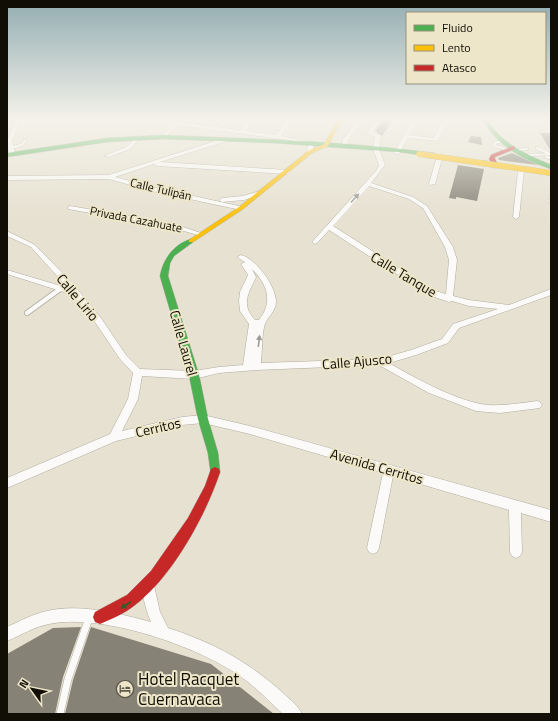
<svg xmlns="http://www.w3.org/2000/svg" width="558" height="721" font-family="'Titillium Web',sans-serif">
<rect width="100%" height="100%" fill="#e6e1d1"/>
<path fill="#868276" d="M383 119H390L392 121 382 136 375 131Z
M540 133H551V151Z
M471 136 481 137 482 145 468 142Z
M512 153 538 165 499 160 498 158Z
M458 165 484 169 477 201 456 197V199L449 198Z
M81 627 63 677 55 714H7V654L53 628Z
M91 627 211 664 274 714H65L73 680Z"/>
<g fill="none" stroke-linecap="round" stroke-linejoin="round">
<defs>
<path id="lane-far2" d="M70 119 67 125 75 119
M217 130 227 119
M502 141 494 143 495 146 509 150
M10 148 22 145 25 141
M537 148 548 153
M516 150 527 149
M527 155 551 154
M546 157 551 158"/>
<path id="lane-far1" d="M27 313 60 289"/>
<path id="lane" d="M60 714 68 679 89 618"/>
<path id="street" d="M17 119H21L12 141 15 155 12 157 9 155 7 140Z
M138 119H151L241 130 250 119H254L246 131 276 135 288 119H293L281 136 313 143V152L310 154 307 152 308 145 288 140 177 125 164 139 161 137 173 125Z
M359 119H363L349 139 346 147H342L343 139Z
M378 119H382L373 132 381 136 379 149 385 165 371 183 413 197 427 206 453 247 457 260 453 296 469 300 509 305 551 289V295L459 328 448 343 416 355 389 363C415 378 458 402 488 405 504 406 521 403 537 401L540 402 542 405 540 408 500 413 476 411 429 393 379 365 256 370 219 373 194 379 142 376 138 399 122 431 182 417 203 415 250 426 551 510V522L521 513 522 552 520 556 516 558 512 556 510 552 509 510 393 476 379 548 377 552 373 554 369 552 367 548 383 473 250 434 203 423 182 425 116 441 7 488V478L110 434 128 399 133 373 120 359 95 322 73 295 7 274V270L68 288 31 247 7 236V231L35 245 73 284 101 318 126 355 140 369 194 371 219 367 243 365 249 324 240 311 239 301 240 292 248 275 241 264 245 262 237 257 241 255C256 259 276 286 276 302 276 311 268 316 265 324 262 331 262 354 261 363L380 359 411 350 442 339 453 324 498 309 469 306 452 301 449 302 429 295 329 230 317 243 315 244 312 242 376 171 379 165 373 149 375 137 367 133ZM369 186 409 199 423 208 445 247 449 260 446 294 435 291 333 226ZM252 269C268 285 273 302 259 320H255C240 304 249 293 256 277Z
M391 119 399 120 389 133 386 131 394 121Z
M412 123 415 125 409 135 434 138 442 123 446 124 438 141 408 138 399 154H395L394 153 410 124Z
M138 135 141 137 130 149 109 157 104 156 126 147Z
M228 137 230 138V140L160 162 287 170 290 172 287 174 157 166 154 164 115 177 153 187 243 207 244 208 241 210 152 191 109 179 7 180V176L109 175Z
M439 157 442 159 435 184 430 185 429 184 436 159Z
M521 169 524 171 519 217 516 219 513 217 518 171Z
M260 191 263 193 262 194 244 200 222 202 219 200 222 198 243 196Z
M70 206 171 223 204 234 201 236 170 227 68 209V207Z
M148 580 153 581 160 612 168 628C212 642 249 662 283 693 290 700 298 705 302 714H283C267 699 251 682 232 671 190 644 99 613 49 624 34 627 21 635 7 641V627C20 621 33 614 47 611 79 603 121 614 151 622 147 613 140 591 143 581Z"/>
<path id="fast" d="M483 119H487C501 144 526 154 551 165V169C524 160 495 145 483 119Z
M164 135C254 139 345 141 434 153L437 155 434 157 399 152 275 143 164 139 107 142 7 157V153L107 138Z
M191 239 193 240V242L174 256 170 263 168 276 199 375 208 419 218 453 220 472 219 475 215 477 211 475 208 453 198 419 189 375 160 276C163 259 174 244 191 239Z"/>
<path id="slow" d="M338 119H342L328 146 312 153 243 209 193 242H189V240L239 207 308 151 324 144Z"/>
<path id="jam" d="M513 146 515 147V149L495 157V159L499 167 494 168 489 159 491 155Z
M215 467 219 469 220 472C206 515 172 577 135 605 125 613 112 619 100 624L95 622 93 617 95 612 127 595 151 571 188 518 205 486 211 469Z"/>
</defs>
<use href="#lane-far2" stroke="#b0aca0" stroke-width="3.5"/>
<use href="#lane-far1" stroke="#b0aca0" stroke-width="6"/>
<use href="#lane" stroke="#b0aca0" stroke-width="8"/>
<use href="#street" stroke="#b0aca0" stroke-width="1"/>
<use href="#fast" stroke="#b0aca0" stroke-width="1"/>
<use href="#slow" stroke="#b0aca0" stroke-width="1"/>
<use href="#jam" stroke="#b0aca0" stroke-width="1"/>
<path stroke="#d3d2cd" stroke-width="1" stroke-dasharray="2 2" stroke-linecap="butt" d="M548 204 551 181"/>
<use href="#lane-far2" stroke="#fbfaf8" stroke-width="2.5"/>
<use href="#lane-far1" stroke="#fbfaf8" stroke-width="4.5"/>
<use href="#lane" stroke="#fbfaf8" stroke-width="7"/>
<use href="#street" fill="#fbfaf8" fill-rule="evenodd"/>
<use href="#fast" fill="#4caf50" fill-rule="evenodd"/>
<use href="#slow" fill="#ffc107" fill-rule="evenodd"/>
<use href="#jam" fill="#c62828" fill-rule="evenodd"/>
<defs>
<path id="slow-bridge" d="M419 154 551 173"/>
</defs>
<use href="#slow-bridge" stroke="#b0aca0" stroke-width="6" stroke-linecap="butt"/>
<use href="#slow-bridge" stroke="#ffc107" stroke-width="5.5"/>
</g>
<defs><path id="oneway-solid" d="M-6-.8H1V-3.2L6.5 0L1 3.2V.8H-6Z"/></defs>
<g fill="#9d9c97">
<use href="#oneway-solid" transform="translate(355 198) rotate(-48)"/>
<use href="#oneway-solid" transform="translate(259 341) rotate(-83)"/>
</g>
<use fill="#2e5e2a" href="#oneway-solid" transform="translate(126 605) rotate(147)"/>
<linearGradient id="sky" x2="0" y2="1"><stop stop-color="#93adb2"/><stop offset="0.54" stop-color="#f4f2ea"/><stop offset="1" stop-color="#f4f2ea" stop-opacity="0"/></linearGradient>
<rect width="558" height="220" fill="url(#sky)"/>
<defs>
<symbol id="hotel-ring" viewBox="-11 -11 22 22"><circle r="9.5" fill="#eee6c9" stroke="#5c584c" stroke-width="1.5"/><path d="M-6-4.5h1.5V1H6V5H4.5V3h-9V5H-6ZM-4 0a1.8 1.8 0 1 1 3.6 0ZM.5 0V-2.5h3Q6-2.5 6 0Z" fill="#5c584c"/></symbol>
</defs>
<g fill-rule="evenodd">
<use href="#hotel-ring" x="115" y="679" width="20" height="20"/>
</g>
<g text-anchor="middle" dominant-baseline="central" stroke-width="4" stroke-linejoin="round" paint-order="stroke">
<g font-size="12" fill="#110e05" stroke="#eee6c9">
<text transform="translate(161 189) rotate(13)">Calle Tulipán</text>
<text transform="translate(136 219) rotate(11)">Privada Cazahuate</text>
</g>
<g font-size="14" fill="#110e05" stroke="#eee6c9">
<text transform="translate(404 274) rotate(31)">Calle Tanque</text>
<text transform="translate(78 297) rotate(50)">Calle Lirio</text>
<text transform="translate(184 343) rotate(74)">Calle Laurel</text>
<text transform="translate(357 361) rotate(-5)">Calle Ajusco</text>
<text transform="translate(158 427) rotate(-13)">Cerritos</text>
<text transform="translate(377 466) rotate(16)">Avenida Cerritos</text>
</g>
<g font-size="17" fill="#110e05" stroke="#eee6c9" text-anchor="start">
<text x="138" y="679">Hotel Racquet<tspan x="138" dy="20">Cuernavaca</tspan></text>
</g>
</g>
<rect width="558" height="721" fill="none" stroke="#110e05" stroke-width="16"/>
<rect x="406" y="12" width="140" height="72" fill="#eee6c9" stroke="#96907b"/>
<rect x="414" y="25" width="20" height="6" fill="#4caf50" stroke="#96907b"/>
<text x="442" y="32" font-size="12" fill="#110e05">Fluido</text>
<rect x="414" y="45" width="20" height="6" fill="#ffc107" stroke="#96907b"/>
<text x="442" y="52" font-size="12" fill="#110e05">Lento</text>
<rect x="414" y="65" width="20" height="6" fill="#c62828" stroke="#96907b"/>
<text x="442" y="72" font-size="12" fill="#110e05">Atasco</text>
<g transform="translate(32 689) rotate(303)" stroke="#eee6c9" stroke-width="3" paint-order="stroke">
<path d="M0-3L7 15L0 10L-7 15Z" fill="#110e05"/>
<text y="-6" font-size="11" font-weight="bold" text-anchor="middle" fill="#110e05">N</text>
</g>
</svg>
